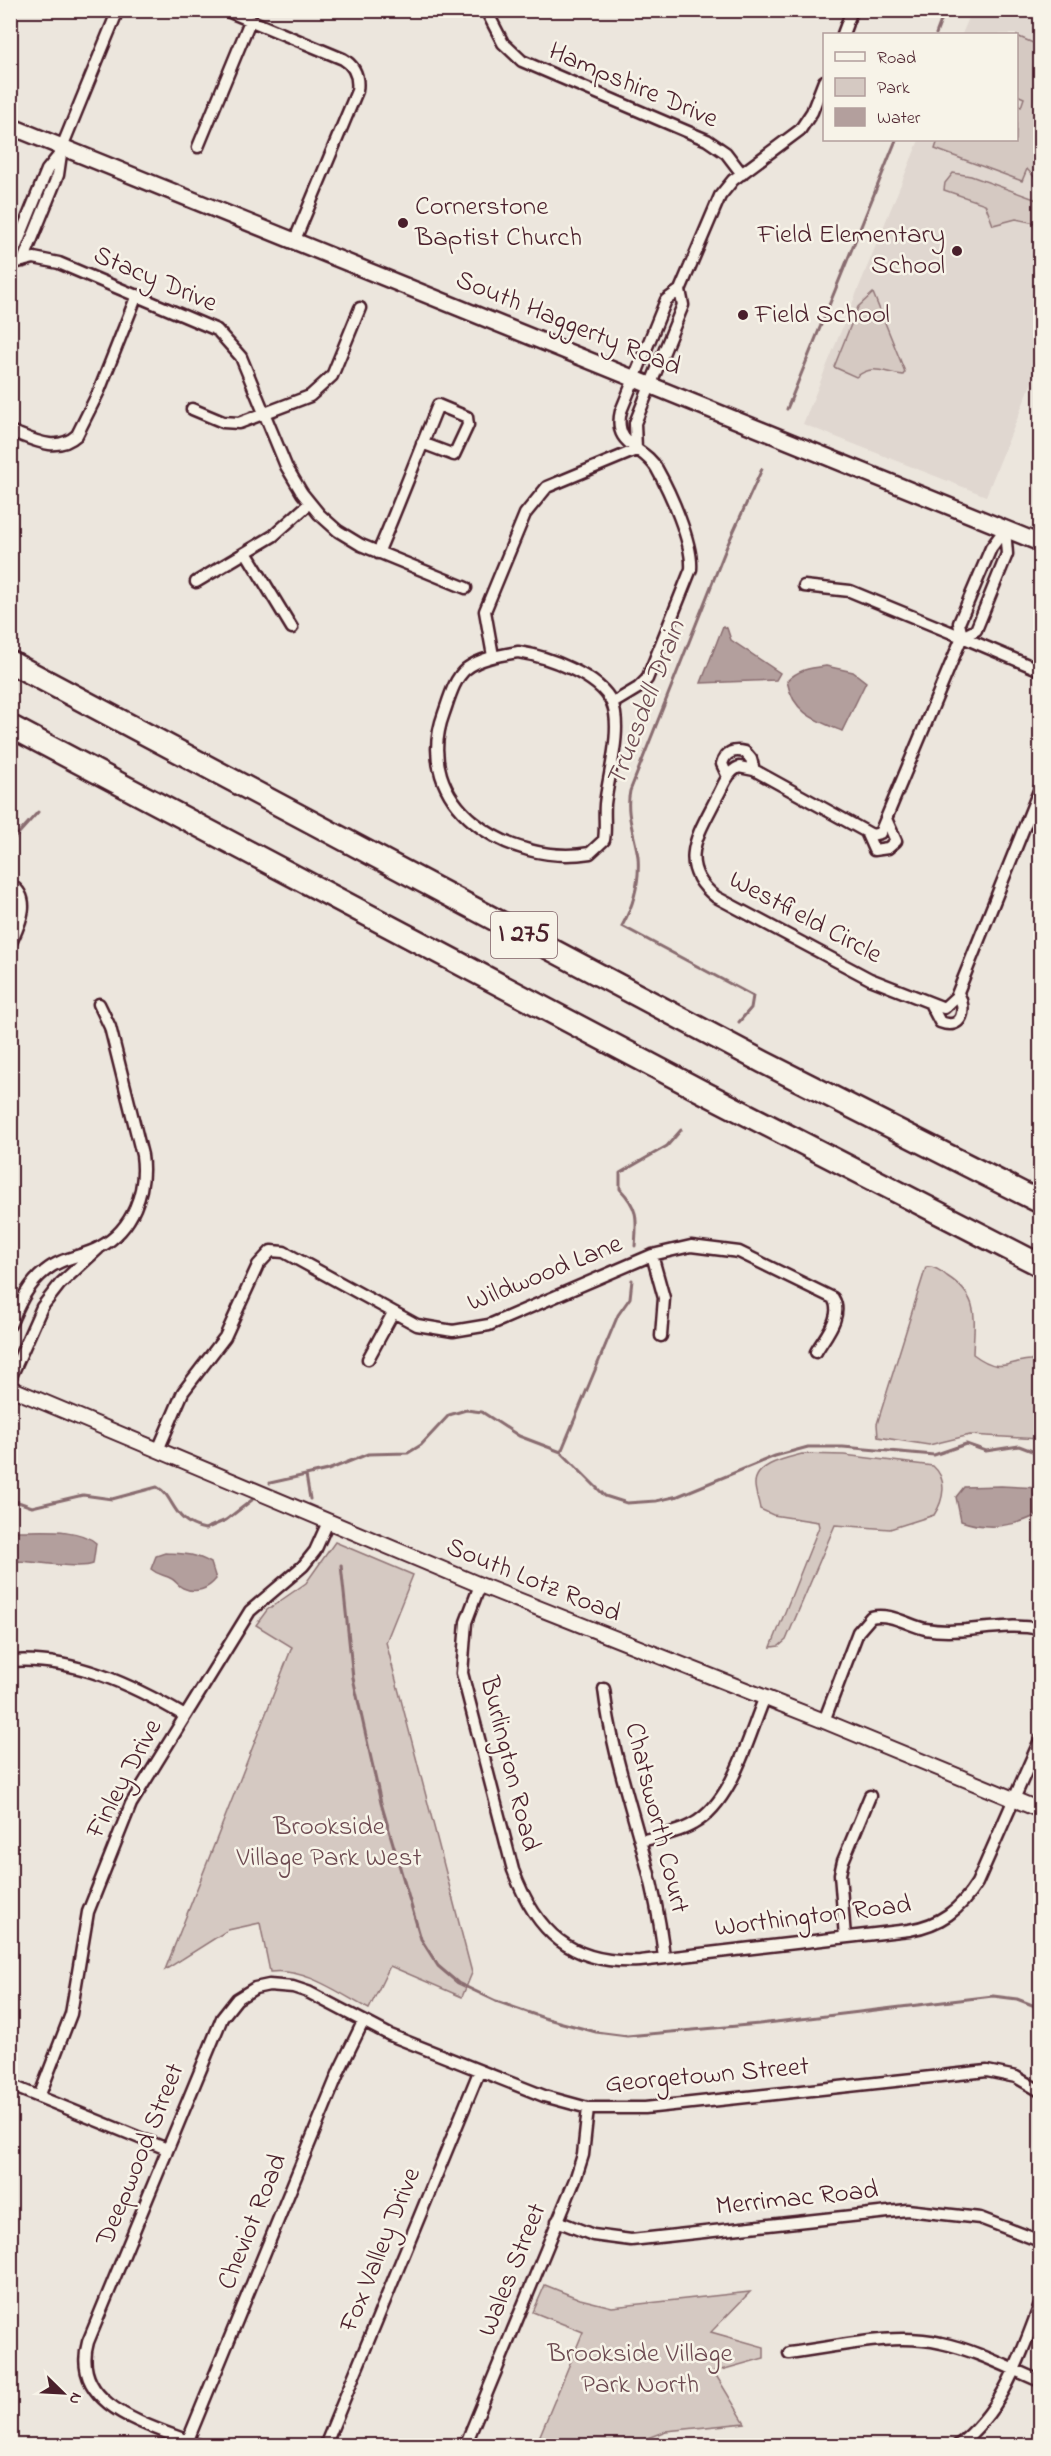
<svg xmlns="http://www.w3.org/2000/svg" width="1051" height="2456" font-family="'Indie Flower',sans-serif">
<rect width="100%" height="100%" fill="#ece6dd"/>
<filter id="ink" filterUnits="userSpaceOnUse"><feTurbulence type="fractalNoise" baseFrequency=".0167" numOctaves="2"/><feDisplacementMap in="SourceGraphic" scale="12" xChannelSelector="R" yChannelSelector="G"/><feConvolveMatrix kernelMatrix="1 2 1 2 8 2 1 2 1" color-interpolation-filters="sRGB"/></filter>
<g filter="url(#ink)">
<path fill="#e0d7d0" d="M972 11H1040V362L986 496 803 424 919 140H1016V34H962Z"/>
<path fill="#d5c9c2" stroke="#907476" stroke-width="1.5" d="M1017 36 1040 46V183L1027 169 1022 181 935 149 938 140H1016L1017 105 1021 107 1024 98 1017 95Z
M953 173 971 176 1040 201V224L1016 219 993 225 985 204 944 190 945 183Z
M873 293 905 372 903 375C883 373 874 363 856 377L834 367 858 307Z
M926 1267C933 1266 941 1271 947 1276 981 1298 974 1318 973 1354 1005 1378 1010 1357 1040 1360V1439L970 1435 929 1445 878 1437 877 1424Z
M802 1454 844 1455 933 1466C948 1479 944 1500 934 1515L890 1529 835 1525 786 1640 779 1646 771 1647 819 1527 818 1522 773 1515 760 1509C759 1501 755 1492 755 1485 754 1464 787 1458 802 1454Z
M335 1542 413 1575 386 1642 472 1973 462 1997 390 1966 369 2009C340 1994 305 1967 270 1972L260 1923 228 1930 165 1970 292 1647 256 1625 267 1610 306 1583Z
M545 2285 580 2299 612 2307 750 2292 711 2332 764 2347V2358L714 2372 745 2423 666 2431 629 2445H536L583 2332 533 2312Z"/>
<path fill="#b39f9d" stroke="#896c6f" stroke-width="1.5" d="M723 626 727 628 731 640 780 673 776 680 701 683Z
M826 666 853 672 866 682 842 731C815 720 793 713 787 681 799 669 810 668 826 666Z
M1001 1486 1040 1488V1513C1017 1527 986 1530 961 1521L956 1497 964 1487Z
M11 1531C37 1532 76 1526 96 1543L93 1564C79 1570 30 1560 11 1561Z
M165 1553C185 1554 193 1553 211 1563L216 1579C208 1589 196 1594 183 1588 178 1586 176 1581 172 1579 164 1574 159 1576 151 1569L156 1556Z"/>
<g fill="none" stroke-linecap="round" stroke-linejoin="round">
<path stroke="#896c6f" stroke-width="3" d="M936 34 945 10
M787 409 896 140
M10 843 38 812
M739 1022 751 1008 753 996 622 926C634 904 640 882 638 857 635 835 625 814 630 791L727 546 762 469
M635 1246C637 1219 639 1209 620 1189V1173L667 1146 681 1130
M561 1452 618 1315 630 1298 632 1280
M306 1475 310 1499
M270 1483 328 1470 368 1454 408 1453 421 1445 449 1415 466 1410 482 1412 519 1436 561 1452 605 1496 627 1503 656 1501 678 1496 775 1456 808 1447H843L934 1455 966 1444 986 1451 1019 1446 1040 1454
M10 1499 32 1507 83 1495 112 1499 157 1487C175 1496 171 1522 205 1529L226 1520 252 1500
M341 1565 353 1678 381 1803 421 1939 438 1966 458 1983 496 2001 544 2018 596 2032 627 2036 759 2024 993 1996 1017 1999 1040 2008"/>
<defs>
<path id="minor" d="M225 10 343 59C355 66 359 77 357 91L294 242
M486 10 503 43 522 61 707 140 726 153 742 174
M843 34 852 10
M198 147 250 21
M10 261 47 170 60 154
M23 261 58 175 62 147 118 10
M10 264 34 258 59 263 217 330 241 357 286 466 302 493 319 514 338 531 361 545 466 588
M192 409 223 422 239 423 310 396 332 376 360 308
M10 431C32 439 56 454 77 435L99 391 137 295
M636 450 635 423 683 305 680 290
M378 553C399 504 418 454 438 405L467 417 468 425 454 455 422 443
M247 554 292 628
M196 582 273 536 310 503
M804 586 850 591 962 637
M962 637 976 630 1007 554 1005 529
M962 637 959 623 991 548 1005 529
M518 652C545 656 600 675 612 703 623 728 608 777 605 804 604 816 606 828 604 840L590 853C509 867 410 804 444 713 449 699 454 679 466 669 480 658 500 655 518 652Z
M493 656 485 611 525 514 547 487 636 450
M1040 670 962 637 880 833 872 835 754 770 739 767C727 772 723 787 717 797 699 833 675 865 716 897L870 979 944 1008 956 997 1040 788
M613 703 638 688 647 679 691 569C693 543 670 492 657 469 645 446 612 447 621 411L666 300 680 290 720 196 733 180 800 130 812 112 824 81
M728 777 722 764C725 752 734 749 745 752L751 759 754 770
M866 832 874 850 888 848 896 841 887 821
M10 884C34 899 19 925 10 945
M931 1005 940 1022C963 1031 967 1009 958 993
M652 1255 664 1298 661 1336
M10 1325C19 1305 27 1285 45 1271 61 1257 83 1257 100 1247 133 1229 147 1191 142 1155L110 1027 99 1004
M368 1359 393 1313
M10 1379 42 1307 60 1284 99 1248
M158 1450 183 1392 225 1337 258 1265 271 1251 284 1252 417 1325 453 1331 489 1325 652 1255 691 1246 739 1252 833 1298C844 1316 825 1336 816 1352
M480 1585 466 1622 462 1673 513 1870C536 1932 571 1965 640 1961L909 1930C940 1925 960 1910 977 1883L1040 1740
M10 1661C71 1656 133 1685 185 1716
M604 1689C615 1780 656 1866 664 1958
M824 1721 858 1632 871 1617C889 1612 908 1625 925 1629 964 1636 999 1621 1040 1629
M641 1841C658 1836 678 1833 693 1824 733 1802 748 1737 765 1697
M845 1937 840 1874 843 1861 870 1796
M10 2085 167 2149
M39 2097 71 2014 88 1912 131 1804 250 1611 303 1566 315 1551 328 1522
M557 2221 593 2235 631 2240 907 2210 980 2218 1040 2241
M789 2353C837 2347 893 2332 941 2343 975 2350 1009 2368 1040 2381
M188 2440 340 2069 363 2022
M201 2446C155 2426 69 2409 88 2342L222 2018 237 1999 255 1988 269 1985 293 1987 308 1992 390 2035 544 2096 588 2108H645L987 2071 1016 2077 1040 2091
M325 2446 479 2072
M465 2446 576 2177 583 2155 588 2108
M957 2446C1004 2410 1020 2357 1040 2305"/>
<path id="tertiary" d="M10 1388 480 1585 824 1721 1040 1810"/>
<path id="secondary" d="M10 126 1040 543"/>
<path id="motorway" d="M10 662 763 1062 1040 1202
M10 726 701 1091 1040 1265"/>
</defs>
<use href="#minor" stroke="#4a1f2b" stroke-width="15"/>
<use href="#tertiary" stroke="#4a1f2b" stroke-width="18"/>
<use href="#secondary" stroke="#4a1f2b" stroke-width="20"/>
<use href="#motorway" stroke="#4a1f2b" stroke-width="26"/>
<use href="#minor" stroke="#f7f3e8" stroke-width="10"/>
<use href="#tertiary" stroke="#f7f3e8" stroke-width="14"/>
<use href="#secondary" stroke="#f7f3e8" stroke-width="15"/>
<use href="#motorway" stroke="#f7f3e8" stroke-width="21"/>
</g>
</g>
<g fill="#4a1f2b" stroke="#f7f3e8" stroke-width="2">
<circle cx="403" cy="223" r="6"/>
<circle cx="957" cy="251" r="6"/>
<circle cx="743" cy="315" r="6"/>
</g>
<g text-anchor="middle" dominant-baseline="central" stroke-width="5" stroke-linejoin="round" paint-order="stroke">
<rect fill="#f7f3e8" stroke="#7e5f64" stroke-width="1.5" x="491" y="912" width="66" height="46" rx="4.5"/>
<g font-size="26" font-weight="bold" fill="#4a1f2b">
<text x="524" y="935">I 275</text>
</g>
<g font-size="27" fill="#4a1f2b" stroke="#f7f3e8">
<text transform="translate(633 86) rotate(23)">Hampshire Drive</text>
<text transform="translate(155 280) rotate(23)">Stacy Drive</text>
<text transform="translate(568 324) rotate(22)">South Haggerty Road</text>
<text transform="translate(805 918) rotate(28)">Westfield Circle</text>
<text transform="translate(545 1274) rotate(-22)">Wildwood Lane</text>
<text transform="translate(533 1581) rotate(22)">South Lotz Road</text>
<text transform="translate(509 1764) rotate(76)">Burlington Road</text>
<text transform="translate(125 1779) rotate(-62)">Finley Drive</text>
<text transform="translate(656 1818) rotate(76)">Chatsworth Court</text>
<text transform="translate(813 1917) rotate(-7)">Worthington Road</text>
<text transform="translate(707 2076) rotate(-5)">Georgetown Street</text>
<text transform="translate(141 2155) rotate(-68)">Deepwood Street</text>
<text transform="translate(797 2199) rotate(-6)">Merrimac Road</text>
<text transform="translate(253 2222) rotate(-68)">Cheviot Road</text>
<text transform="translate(381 2250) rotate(-68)">Fox Valley Drive</text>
<text transform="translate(513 2270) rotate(-68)">Wales Street</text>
</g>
<g font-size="27" fill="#4a1f2b" stroke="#f7f3e8" text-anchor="start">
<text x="415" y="207">Cornerstone<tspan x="415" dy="31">Baptist Church</tspan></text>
<text x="945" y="235" text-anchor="end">Field Elementary<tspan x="945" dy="31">School</tspan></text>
<text x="755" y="315">Field School</text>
</g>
<g font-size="27" fill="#6d4a51" stroke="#f7f3e8">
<text x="329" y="1827">Brookside<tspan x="329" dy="31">Village Park West</tspan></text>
<text x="640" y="2354">Brookside Village<tspan x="640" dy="31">Park North</tspan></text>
</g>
<g font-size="28" font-style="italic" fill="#6f4c53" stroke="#f7f3e8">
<text transform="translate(647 704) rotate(-69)">Truesdell Drain</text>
</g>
</g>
<rect width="1051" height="2456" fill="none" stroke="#f7f3e8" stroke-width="36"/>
<rect x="18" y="18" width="1015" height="2420" fill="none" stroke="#4a1f2b" stroke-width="2" filter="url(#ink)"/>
<rect x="823" y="33" width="195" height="108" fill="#f7f3e8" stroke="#b29e9c" stroke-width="1.5"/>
<rect x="835" y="52" width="30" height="9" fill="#f7f3e8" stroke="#b29e9c" stroke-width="1.5"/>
<text x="877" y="63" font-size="18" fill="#4a1f2b">Road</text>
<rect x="835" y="78" width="30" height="18" fill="#d5c9c2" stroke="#b29e9c" stroke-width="1.5"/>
<text x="877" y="93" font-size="18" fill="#4a1f2b">Park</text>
<rect x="835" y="108" width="30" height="18" fill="#b39f9d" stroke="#b29e9c" stroke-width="1.5"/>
<text x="877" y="123" font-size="18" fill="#4a1f2b">Water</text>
<g transform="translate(63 2393) rotate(114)" stroke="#f7f3e8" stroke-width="4.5" paint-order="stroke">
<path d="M0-4.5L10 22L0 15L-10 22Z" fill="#4a1f2b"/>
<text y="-9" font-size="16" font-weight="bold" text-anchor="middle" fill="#4a1f2b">N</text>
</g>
</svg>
